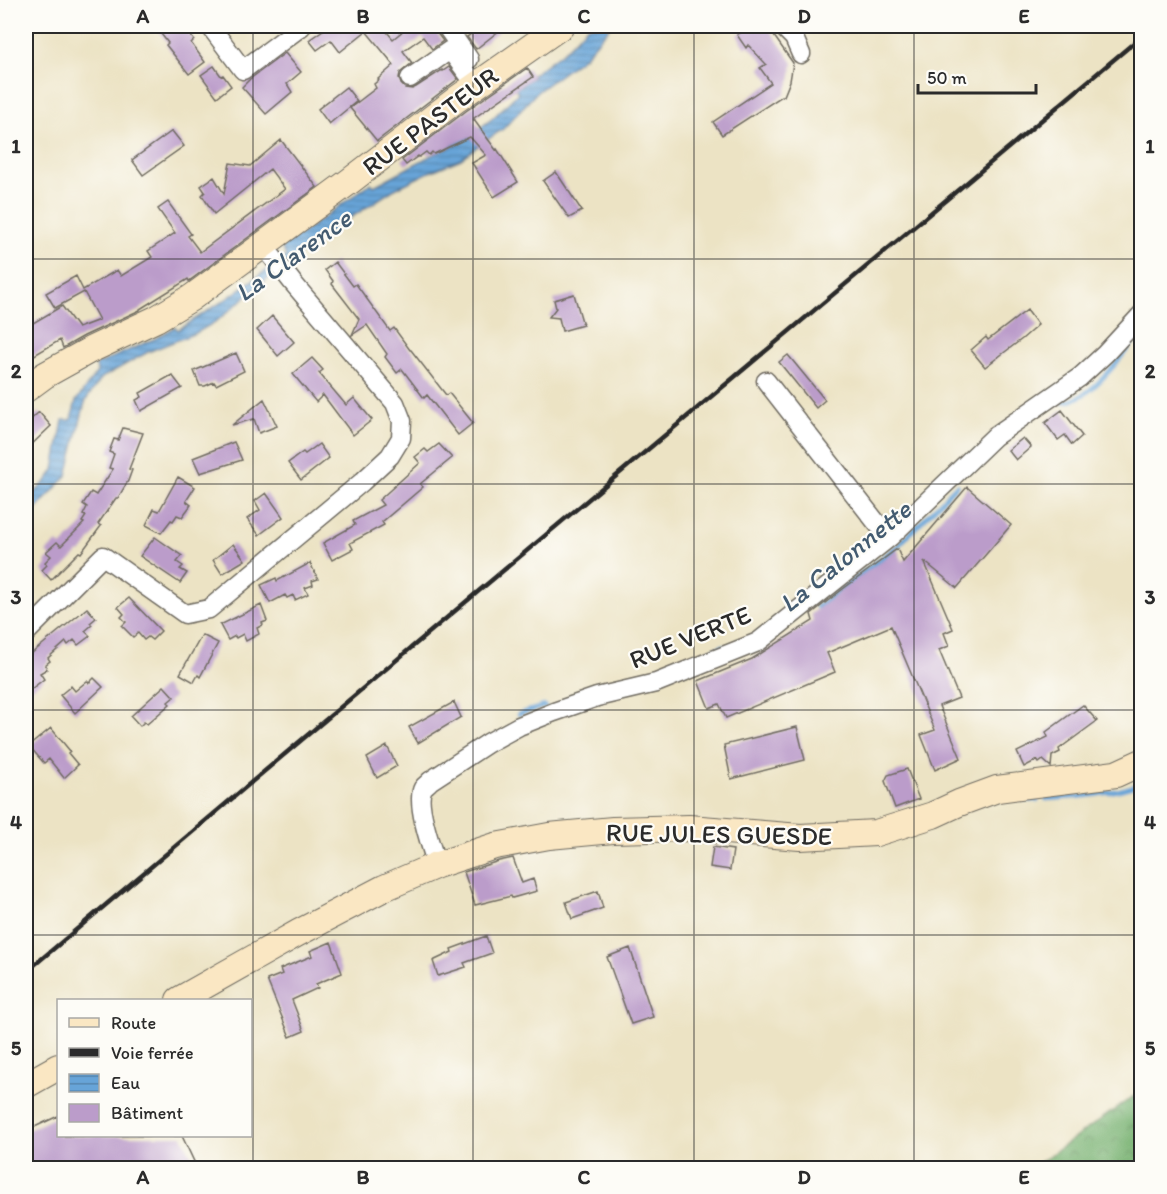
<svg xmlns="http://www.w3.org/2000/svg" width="1167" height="1194" font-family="Itim,sans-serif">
<defs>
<pattern id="forest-crowns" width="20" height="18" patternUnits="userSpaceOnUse" patternTransform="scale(1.5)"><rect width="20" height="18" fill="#75b06e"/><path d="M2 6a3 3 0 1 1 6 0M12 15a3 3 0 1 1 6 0" fill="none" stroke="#608f5b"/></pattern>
<pattern id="water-rules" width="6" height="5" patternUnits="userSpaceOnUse" patternTransform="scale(1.5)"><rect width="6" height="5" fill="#67a4d8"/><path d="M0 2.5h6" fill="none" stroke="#5586af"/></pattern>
</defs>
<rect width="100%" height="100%" fill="#fdfcf7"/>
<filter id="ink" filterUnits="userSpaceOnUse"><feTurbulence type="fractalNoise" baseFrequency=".0167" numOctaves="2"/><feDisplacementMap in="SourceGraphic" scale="12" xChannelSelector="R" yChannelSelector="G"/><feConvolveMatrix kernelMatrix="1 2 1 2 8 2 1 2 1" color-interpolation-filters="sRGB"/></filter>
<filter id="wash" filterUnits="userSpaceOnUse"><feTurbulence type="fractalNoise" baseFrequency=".008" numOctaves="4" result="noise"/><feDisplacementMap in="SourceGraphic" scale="24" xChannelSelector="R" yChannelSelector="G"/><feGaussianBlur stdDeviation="1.35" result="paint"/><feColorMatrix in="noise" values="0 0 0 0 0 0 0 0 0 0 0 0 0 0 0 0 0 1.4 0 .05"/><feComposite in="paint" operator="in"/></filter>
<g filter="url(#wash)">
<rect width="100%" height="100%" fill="#ece3c4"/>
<path fill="url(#forest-crowns)" stroke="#506e4c" stroke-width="1.5" d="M1134 1096 1141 1107V1168H1032Z"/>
<path fill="url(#water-rules)" stroke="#496882" stroke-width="1.5" d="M588 26H611L584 57 537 92 503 129 478 146 461 159 427 173 393 190 344 222 273 274 217 321 198 332 148 352 103 377 100 380 86 400 84 406 67 476 26 520V502L48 479 54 470 63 420H71L76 401 97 372 96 365 156 338 175 327 178 330 225 300 286 256 282 248 371 183 374 186 443 149 445 150 450 148V146L468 137 493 118 518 93 516 89 533 77 532 75 565 50Z"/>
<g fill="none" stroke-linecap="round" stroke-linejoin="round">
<path stroke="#67a4d8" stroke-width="4.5" d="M1061 402C1066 402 1071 401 1075 399 1098 390 1127 350 1142 330
M817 607 899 545 957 485
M690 660 723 646
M622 682 677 665
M519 714 545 706
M1046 799C1079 797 1111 795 1142 783
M1025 800H1037"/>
</g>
<g id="blocks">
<path fill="#bb9cca" d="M155 26H183L194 40 191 43 205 62 189 74 166 45 168 43Z
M341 26H382L393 39 409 26H435L436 32 443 41 432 49 423 37 403 51 412 63 400 73 399 78 401 84 405 88 412 89 416 87 442 70 443 71 449 67 458 79 377 141 350 108 376 88 374 84 379 80 378 79 394 65 366 31 340 52 331 40 317 50 309 40 323 30 322 29Z
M482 26H505L476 49 467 37Z
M750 26H767L793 63 790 81 784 96H782L722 135 713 122 771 83 760 68 766 64 748 45 746 48 737 35Z
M285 53 301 72 287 84 292 92 266 114 242 87 250 79Z
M214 66 221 76 223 75 231 86 217 97 201 75Z
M527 68 533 77 474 118 475 120H474L496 150 497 149 518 182 494 197 472 163 486 155 470 137 434 154 432 152 429 155 426 152 419 157 418 156 406 165 402 160 466 111Z
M346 87 357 101 329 124 318 109Z
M172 131 184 146 143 175 132 160Z
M281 140 317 187 189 281 188 279 140 309V310L84 336 63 348 60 340 26 360V339L30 338 26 327 62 306 78 328 99 320 84 292 55 308 46 293 76 276 83 290 117 270 121 276 152 257 148 251 175 233 158 209 168 202 191 234 188 236 200 252 285 189 270 169 214 214 202 195 205 192 201 186 214 177 224 194 230 163 250 166Z
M556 172 582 211 569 218 543 181Z
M335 262 353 286 356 284 390 331 394 328 410 350H411L446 395 449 393 473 423 458 435 427 395 424 398 402 369 397 373 385 357 387 354 367 325 352 335 359 319 332 284 333 281 325 270Z
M574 294 583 325 562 331 559 318 549 317 556 308 554 300Z
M1027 310 1038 325 1022 339 985 367 971 350 986 337 988 340Z
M272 316 294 342 278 356 257 330Z
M236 353 244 371 216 385 214 382 205 386H200L194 371Z
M788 355 825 400 816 408 779 362Z
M312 358 323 370 319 373 346 405 354 398 372 420 353 435 323 395 316 402 293 374Z
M172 375 182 388 141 411 136 400 142 397 140 393Z
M264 399 277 426 259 433 254 419 232 425Z
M1062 410 1082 436 1072 445 1065 435 1058 440 1045 423Z
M39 412 51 426 26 450V424Z
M123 428 143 433 129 469 132 470 128 481 118 498H116L98 524 101 526 81 553 79 552 51 580 42 570 47 565 45 562 51 556 46 552 57 542 61 546 84 523 82 522 86 516 83 515 87 507 83 504 91 492 96 495 113 469 109 468 114 454 109 452 114 439 118 440Z
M1023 438 1031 447 1016 460 1008 450Z
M234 442 242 460 200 473 193 458Z
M319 444 329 458 301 480 288 463 303 452 305 454Z
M439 444 452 458 420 484 423 487 382 522 384 525 350 543 353 549 332 560 323 543 355 525 353 521 383 505 379 500 420 463 415 457 425 449 428 452Z
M178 477 195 487 186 501 191 505 182 517 177 515 173 521 171 520 161 533 146 525 154 509 159 511Z
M967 487 1011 525 957 588 924 561 953 629 944 633 949 646 939 650 959 698 939 706 961 758 935 770 921 735 935 730 891 626 827 653 835 672 726 718 719 704 709 708 698 681 752 659 813 621 811 614 843 589 897 549 903 562Z
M266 493 283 517 259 535 247 519 260 510 255 501Z
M155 537 182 556 177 562 183 566 180 569 187 573 180 583 140 556Z
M233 544 245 560 222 574 213 560Z
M310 563 318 579 312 581 313 585 305 588 308 594 295 600 293 595 287 598 285 595 270 603 261 585 276 578 277 581Z
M129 598 161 631 152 640 148 637 144 640 138 633 133 637 122 626 126 622 121 617 124 614 118 607Z
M261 605 267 621 262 623 263 625 257 628 259 634 246 641 243 634 236 638 235 636 228 640 220 625Z
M87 608 96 618 90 623 92 625 85 631 90 636 78 645 74 640 68 645 66 642 48 658 50 661 45 665 47 669 40 673 44 679 26 693V658Z
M202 635 218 643 200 677 198 675 194 682 180 674Z
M94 678 103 687 75 713 60 695 71 686 75 691 87 681 89 683Z
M164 686 174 697 168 702 170 704 147 724 144 722 140 726 131 716Z
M454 702 461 717 418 743 409 727Z
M1083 705 1097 721 1059 749 1060 752 1052 756 1051 767 1043 760 1039 763 1037 760 1024 767 1017 752 1048 737 1046 732Z
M797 727 805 760 731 779 724 745Z
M51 728 70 751 68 753 78 765 64 778 49 759 44 763 29 746Z
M387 746 397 766 377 778 367 758Z
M907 769 919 799 895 808 885 781 888 775Z
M713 847 733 850 730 870 710 867Z
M513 858 522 883 533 879 537 891 512 898 511 896 475 905 464 872 499 861Z
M598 891 603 908 572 919 566 902Z
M486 936 492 953 464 963 466 967 438 976 433 961 452 952 451 949Z
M331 942 342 973 316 984 318 988 292 1000 304 1031 290 1037 267 980 282 974 280 969 312 956 310 951Z
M630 948 653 1017 631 1024 607 957Z
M58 1116V1136H182L197 1168H26V1131Z"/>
</g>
</g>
<g filter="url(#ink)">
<use href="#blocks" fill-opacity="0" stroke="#6f6b61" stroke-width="1.5"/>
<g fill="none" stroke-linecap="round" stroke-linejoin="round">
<defs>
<path id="street" d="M210 26 243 70 302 26
M446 26 469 59
M782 26 794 38 801 54
M410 78 450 50 476 85
M766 381 876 522 890 537
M26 633 103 556 185 614 209 609 362 482 390 456 401 438 402 421 395 403 293 283 263 245
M437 865C432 850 415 802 423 788 425 785 428 784 430 781L488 743 519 726 554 712 597 697 656 683 758 642 890 537 995 436 1080 377 1105 354 1142 314"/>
<path id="secondary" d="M26 389 45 375 90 350 156 319 191 298 350 181 457 99 561 26
M179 1000 298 933 384 888 437 865 495 846 549 836 613 830 689 828 800 837 876 833 933 815 959 803 997 789 1116 774 1142 762
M26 1085 58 1067"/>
</defs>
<use href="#street" stroke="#6f6b61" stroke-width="21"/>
<use href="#secondary" stroke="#6f6b61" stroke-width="28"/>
<use href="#street" stroke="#fff" stroke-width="18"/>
<use href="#secondary" stroke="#fae7c3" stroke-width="26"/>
<path stroke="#2b2b2b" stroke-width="4.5" d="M26 972 431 631 1142 36"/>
</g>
</g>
<path fill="none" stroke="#2b2b2b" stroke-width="1.5" stroke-opacity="0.55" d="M253 26V1168M473 26V1168M694 26V1168M914 26V1168M26 259H1142M26 484H1142M26 710H1142M26 935H1142"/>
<g text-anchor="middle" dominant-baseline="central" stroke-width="4.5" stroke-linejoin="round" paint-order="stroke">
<g font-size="26" fill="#2b2b2b" stroke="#fdfcf7">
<text transform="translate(430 121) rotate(-37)">RUE PASTEUR</text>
<text transform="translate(690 637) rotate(-22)">RUE VERTE</text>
<text transform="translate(719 834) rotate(1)">RUE JULES GUESDE</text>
</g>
<g font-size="27" font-style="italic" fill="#435b70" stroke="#fdfcf7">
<text transform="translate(293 255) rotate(-36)">La Clarence</text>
<text transform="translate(845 556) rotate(-39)">La Calonnette</text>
</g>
</g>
<rect width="1167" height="1194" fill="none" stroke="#fdfcf7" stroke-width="66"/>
<rect x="57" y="999" width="195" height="138" fill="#fdfcf7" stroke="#a9a8a5" stroke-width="1.5"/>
<rect x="69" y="1018" width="30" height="9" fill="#fae7c3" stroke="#a9a8a5" stroke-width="1.5"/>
<text x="111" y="1029" font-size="18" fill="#2b2b2b">Route</text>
<rect x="69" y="1048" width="30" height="9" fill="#2b2b2b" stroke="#a9a8a5" stroke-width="1.5"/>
<text x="111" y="1059" font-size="18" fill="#2b2b2b">Voie ferrée</text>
<rect x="69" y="1074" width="30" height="18" fill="url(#water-rules)" stroke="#a9a8a5" stroke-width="1.5"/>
<text x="111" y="1089" font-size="18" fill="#2b2b2b">Eau</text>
<rect x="69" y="1104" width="30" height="18" fill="#bb9cca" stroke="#a9a8a5" stroke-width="1.5"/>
<text x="111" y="1119" font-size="18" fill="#2b2b2b">Bâtiment</text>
<path d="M918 84v9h118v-9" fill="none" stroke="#2b2b2b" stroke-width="3"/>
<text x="927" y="84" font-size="18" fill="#2b2b2b" stroke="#fdfcf7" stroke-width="4.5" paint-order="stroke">50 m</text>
<rect x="33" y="33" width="1101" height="1128" fill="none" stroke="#2b2b2b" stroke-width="2"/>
<g font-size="20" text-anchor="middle" font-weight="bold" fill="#2b2b2b">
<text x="143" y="23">A</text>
<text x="363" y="23">B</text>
<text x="584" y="23">C</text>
<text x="804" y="23">D</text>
<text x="1024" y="23">E</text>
<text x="16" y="153">1</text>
<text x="1150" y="153">1</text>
<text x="16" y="378">2</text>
<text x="1150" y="378">2</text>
<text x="16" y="604">3</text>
<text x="1150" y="604">3</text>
<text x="16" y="829">4</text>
<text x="1150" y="829">4</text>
<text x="16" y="1055">5</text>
<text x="1150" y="1055">5</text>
<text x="143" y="1184">A</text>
<text x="363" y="1184">B</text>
<text x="584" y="1184">C</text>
<text x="804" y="1184">D</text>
<text x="1024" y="1184">E</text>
</g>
</svg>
